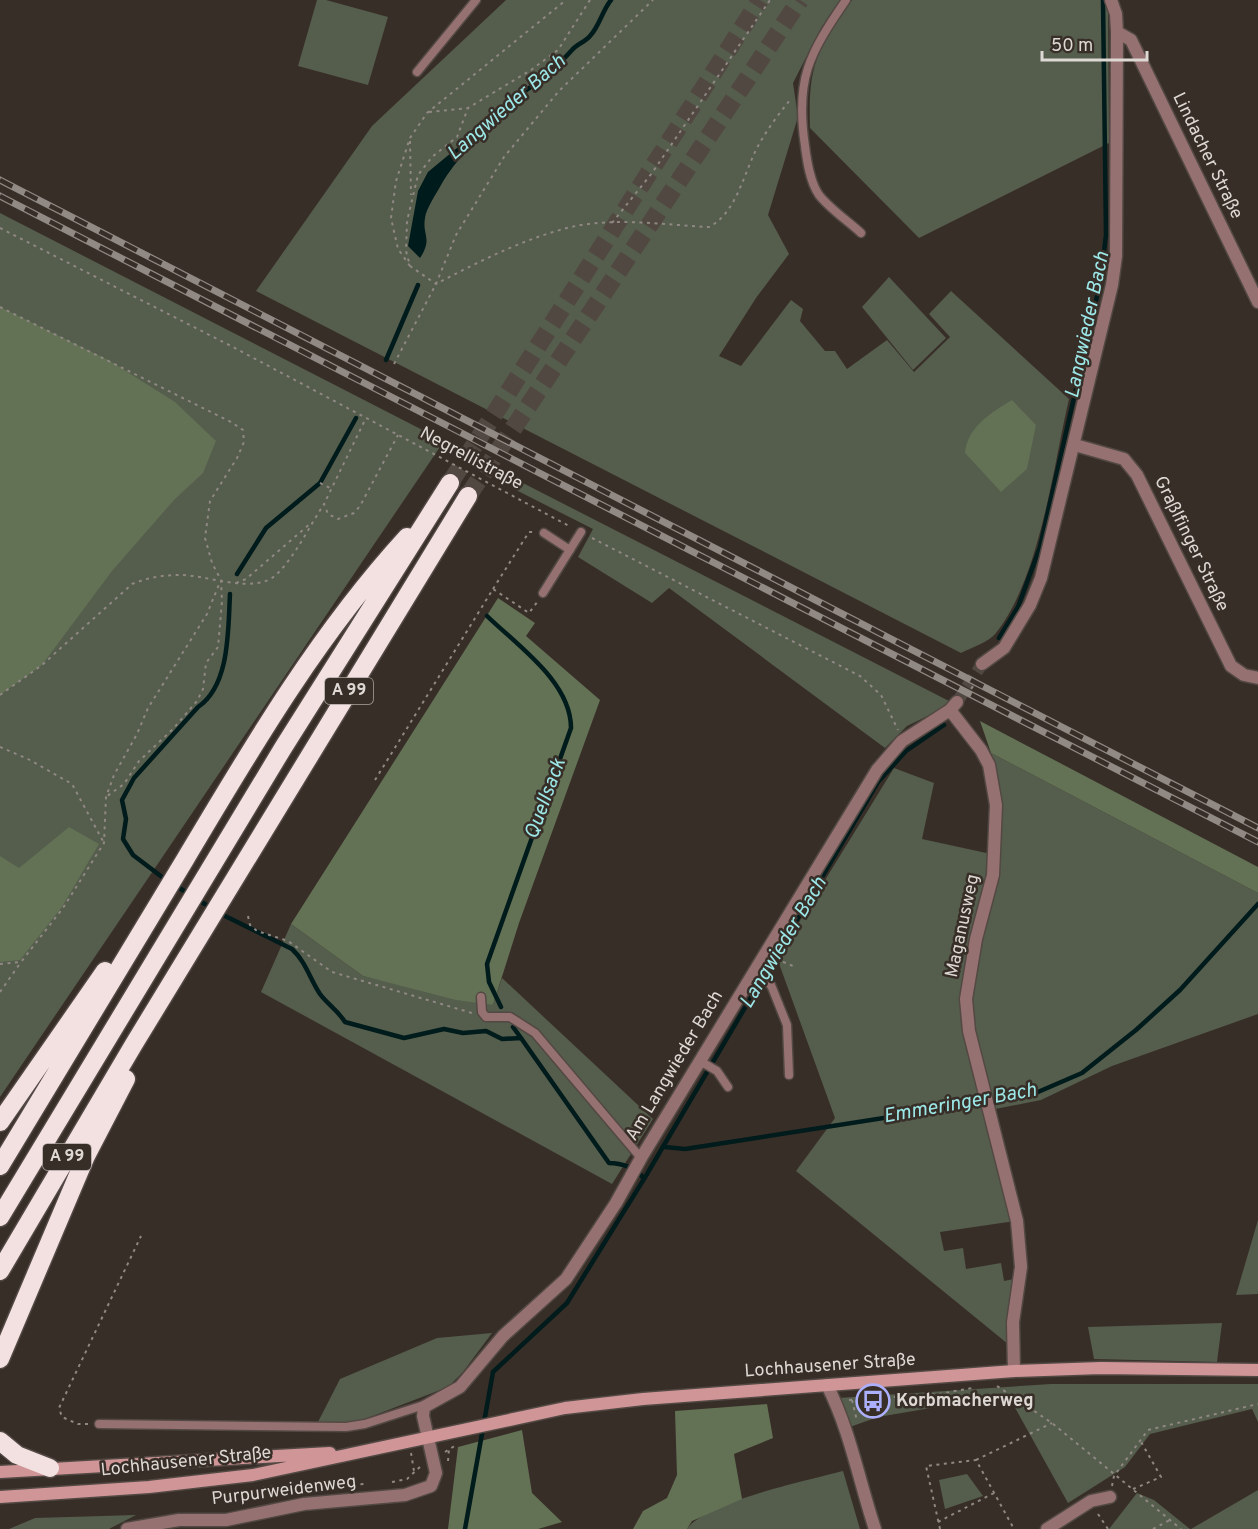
<svg xmlns="http://www.w3.org/2000/svg" width="1258" height="1529" font-family="Overpass,sans-serif">
<rect width="100%" height="100%" fill="#382e28"/>
<path fill="#555d4d" d="M317 0H326L388 17 368 85 298 66Z
M506 0H840L821 28 793 83 798 117 768 215 789 254 756 298 719 356 741 366 791 300 803 309 800 321 825 351H835L847 369 887 340 914 372 950 337 929 314 951 291 1069 399C1053 468 1040 577 996 633 989 642 971 648 961 653L256 291 372 126Z
M852 0H1108L1109 143 919 238 810 128C808 65 816 51 852 0Z
M0 213 444 441 0 1097Z
M889 277 946 338 913 370 862 307Z
M517 480 949 701 946 707 907 726 885 748 669 588 652 603 578 557 593 529 514 489Z
M991 753 1258 893V1014L1112 1066 1041 1100 990 1110 970 1016 969 991 999 860 1001 804Z
M894 768 934 783 922 839 991 854 992 861 963 998 1015 1221 940 1232 944 1251 963 1248 966 1269 1001 1263 1004 1281 1014 1279 1008 1344 796 1171 835 1118 777 958Z
M291 924 363 976 493 1005 502 978 653 1119 612 1184 261 992Z
M1258 1220V1294L1236 1295Z
M1222 1323 1217 1362 1094 1359 1088 1327Z
M492 1333 463 1372 448 1387 357 1422H318L340 1379 437 1338Z
M1051 1384H1258V1422L1252 1409 1150 1434 1125 1467 1068 1503 1008 1395 878 1417 847 1428 838 1398Z
M843 1471 860 1529H687C705 1502 809 1480 843 1471Z
M967 1474 983 1496 945 1509 939 1480Z
M1258 1490V1529H1191Z
M1137 1493 1154 1500 1190 1529H1109Z
M136 1515 109 1529H9L35 1518Z"/>
<path fill="#637155" d="M0 307 110 361 175 402 216 441 203 473 174 500 112 571 42 665 0 695Z
M1012 400 1036 425 1027 469 1001 492 965 453C967 427 992 412 1012 400Z
M498 598 535 623 526 636 600 700 519 923 493 1005 456 1000 363 976 291 924Z
M980 721 1258 867V893L991 753Z
M69 827 99 844 62 907 20 960 0 962V856L19 868Z
M767 1404 773 1438 734 1454 742 1499 692 1521 687 1529H633L643 1511 667 1498 677 1475 675 1411Z
M522 1430 532 1493 562 1522 538 1529H448L458 1447Z"/>
<path fill="#001b1b" d="M545 75C514 104 461 149 441 185 436 194 426 209 425 218 422 236 433 238 420 258L408 246 418 191 428 172Z"/>
<g fill="none" stroke-linecap="round" stroke-linejoin="round">
<path stroke="#001b1b" stroke-width="4.5" d="M466 139C499 106 542 84 572 50 577 44 585 42 590 36 600 25 602 11 611 0
M386 360 418 285
M237 574 266 528 320 483 356 418
M487 616C518 646 571 682 571 728L487 964 489 982 501 1007
M999 638 1018 607 1040 547 1100 283 1106 235 1103 0
M166 880 133 855 123 839 126 819 122 800 134 778 198 707C230 685 228 630 230 594
M173 884 189 894
M196 899 212 908
M219 913 292 949C306 962 310 979 320 994 328 1005 336 1008 345 1022L404 1038 444 1029 463 1033 486 1031 502 1039 521 1038 609 1163C621 1163 637 1168 644 1179L567 1303 493 1372 465 1529
M513 1027 521 1038
M665 1147 685 1149 1031 1095 1082 1073 1136 1030 1180 990 1258 904
M644 1179 878 782 906 751 944 725"/>
<path stroke="#514842" stroke-width="12" stroke-dasharray="12 6" stroke-linecap="butt" d="M957 702 982 664"/>
<path stroke="#514842" stroke-width="18" stroke-dasharray="18 9" stroke-linecap="butt" d="M450 483 760 0
M468 496 800 0"/>
<defs>
<path id="service" d="M846 0C809 54 795 79 805 146 807 162 810 182 819 195 830 209 848 221 861 233
M417 72 476 0
M544 533 570 550
M543 593 581 532
M752 974 771 985 787 1025 789 1075
M481 997 482 1012 486 1017H510L535 1033 641 1158
M700 1061 717 1071 728 1087
M99 1424 346 1427 365 1424 427 1404"/>
<path id="minor" d="M1117 32 1131 40 1258 302
M1075 445 1124 459 1137 475 1231 666 1244 675 1258 678
M982 664 1004 648 1030 605 1041 578 1112 285 1116 256 1117 32 1116 14 1111 0
M950 710 981 750 989 765 996 805 993 875 976 939 966 999 969 1031 1017 1221 1021 1267 1013 1322 1014 1371
M827 1385C850 1430 859 1481 875 1529
M127 1529 179 1520H226L304 1504 405 1495 431 1486 436 1473 423 1416 424 1407 460 1387 503 1336 566 1279 616 1203 641 1158 877 770 902 741 950 710 957 702
M1047 1529 1091 1501 1110 1497"/>
<path id="secondary" d="M0 1472 330 1453
M0 1497 149 1487 253 1475 565 1408 643 1399 1014 1371 1101 1368 1258 1370"/>
<path id="motorway" d="M0 1122 105 971
M0 1166C62 1063 124 961 186 858 252 747 319 633 407 537
M0 1217 283 748 450 483
M0 1271 134 1044 468 496
M0 1359 86 1156 126 1079
M0 1441 17 1455 50 1468"/>
</defs>
<use href="#service" stroke="#534944" stroke-width="11"/>
<use href="#minor" stroke="#534944" stroke-width="15"/>
<use href="#secondary" stroke="#534944" stroke-width="15"/>
<use href="#motorway" stroke="#534944" stroke-width="21"/>
<path stroke="#8f8883" stroke-width="2" stroke-dasharray="3 4.5" stroke-linecap="butt" d="M590 0 558 50 531 70 468 108 457 137 432 157 418 175 407 221 406 251 410 266 436 284C480 261 523 239 571 227 615 217 665 225 709 227 736 213 743 176 756 150 765 132 778 115 790 100
M429 112 468 108
M410 141 411 195
M612 223 652 173 770 0
M0 228 231 346 571 527
M410 266 398 249 391 218 396 181 410 138 427 113 566 0
M0 307 231 422 243 430 244 442 237 458 210 501 205 538 212 563 221 580 222 601 218 647 206 663 203 689 197 701 173 729 139 761 124 784 106 797
M394 364 436 284 456 235 504 157 559 91 653 0
M364 422 324 504 328 514 338 519 354 513 360 506 398 435
M320 483 330 488
M592 538 860 676 881 695 898 730
M236 583 246 579 311 523
M493 589 529 532H534
M0 695 42 665 132 584C147 578 162 575 178 575 206 574 255 596 277 574 296 555 309 527 324 504
M967 695 979 677
M0 747 28 759 72 784 104 843
M375 780 493 589 529 613 538 601
M248 916 250 925 257 931 288 941 332 972 472 1013
M776 959 793 966
M0 964 21 962 63 908 104 843 106 797 114 775 137 734 148 708 207 614 220 582
M0 992 21 962
M997 1386 1052 1423 1181 1529
M849 1400 939 1394 972 1388
M852 1400 857 1421
M88 1424H78L62 1417 59 1408 141 1236
M445 1452 456 1445
M411 1453 414 1471
M976 1460 1052 1423
M448 1461 449 1449
M392 1482 407 1479 422 1465
M1112 1486 1114 1476 1148 1430 1258 1404
M263 1487 365 1484
M1133 1489 1161 1477 1140 1440
M1098 1514 1108 1529
M938 1522 994 1493
M940 1529 926 1466 976 1460 1014 1529
M1153 1529 1170 1520"/>
<use href="#service" stroke="#967171" stroke-width="8"/>
<use href="#minor" stroke="#967171" stroke-width="12"/>
<use href="#secondary" stroke="#d09596" stroke-width="12"/>
<use href="#motorway" stroke="#f3e0e0" stroke-width="18"/>
<defs>
<path id="rail" d="M0 180 1258 828
M0 196 1258 842"/>
</defs>
<use href="#rail" stroke="#908984" stroke-width="7"/>
<use href="#rail" stroke="#382e28" stroke-width="4.5" stroke-dasharray="14" stroke-linecap="butt"/>
</g>
<defs>
<symbol id="bus-ring" viewBox="-11 -11 22 22"><circle r="9.5" fill="#382e28" stroke="#acaffb" stroke-width="1.5"/><path d="M-5-6H5V4H4V6H2V4H-2V6H-4V4H-5ZM-3.5-4V0h7V-4ZM-3.5 1.2v1.5H-2V1.2ZM2 1.2v1.5H3.5V1.2Z" fill="#acaffb"/></symbol>
</defs>
<g fill-rule="evenodd">
<use href="#bus-ring" x="854" y="1382" width="38" height="38"/>
</g>
<g text-anchor="middle" dominant-baseline="central" stroke-width="5" stroke-linejoin="round" paint-order="stroke">
<g fill="#382e28" stroke="#aca5a0" stroke-width="1.5">
<rect x="325" y="678" width="48" height="26" rx="4.5"/>
<rect x="43" y="1144" width="48" height="26" rx="4.5"/>
</g>
<g font-size="16" font-weight="bold" fill="#ded8d4">
<text x="349" y="691">A 99</text>
<text x="67" y="1157">A 99</text>
</g>
<g font-size="18" fill="#ded8d4" stroke="#382e28">
<text transform="translate(1207 156) rotate(64)">Lindacher Straße</text>
<text transform="translate(471 459) rotate(28)">Negrellistraße</text>
<text transform="translate(1191 544) rotate(64)">Graßlfinger Straße</text>
<text transform="translate(963 926) rotate(-78)">Maganusweg</text>
<text transform="translate(675 1066) rotate(-59)">Am Langwieder Bach</text>
<text transform="translate(830 1366) rotate(-4)">Lochhausener Straße</text>
<text transform="translate(186 1462) rotate(-6)">Lochhausener Straße</text>
<text transform="translate(284 1491) rotate(-7)">Purpurweidenweg</text>
</g>
<g font-size="18" font-weight="bold" fill="#ded8d4" stroke="#382e28" text-anchor="start">
<text x="896" y="1401">Korbmacherweg</text>
</g>
<g font-size="20" font-style="italic" fill="#9ce8e8" stroke="#382e28">
<text transform="translate(507 108) rotate(-41)">Langwieder Bach</text>
<text transform="translate(1088 325) rotate(-78)">Langwieder Bach</text>
<text transform="translate(546 799) rotate(-70)">Quellsack</text>
<text transform="translate(784 943) rotate(-59)">Langwieder Bach</text>
<text transform="translate(960 1104) rotate(-10)">Emmeringer Bach</text>
</g>
</g>
<path d="M1042 51v9h105v-9" fill="none" stroke="#ded8d4" stroke-width="3"/>
<text x="1051" y="51" font-size="18" fill="#ded8d4" stroke="#382e28" stroke-width="4.5" paint-order="stroke">50 m</text>
</svg>
